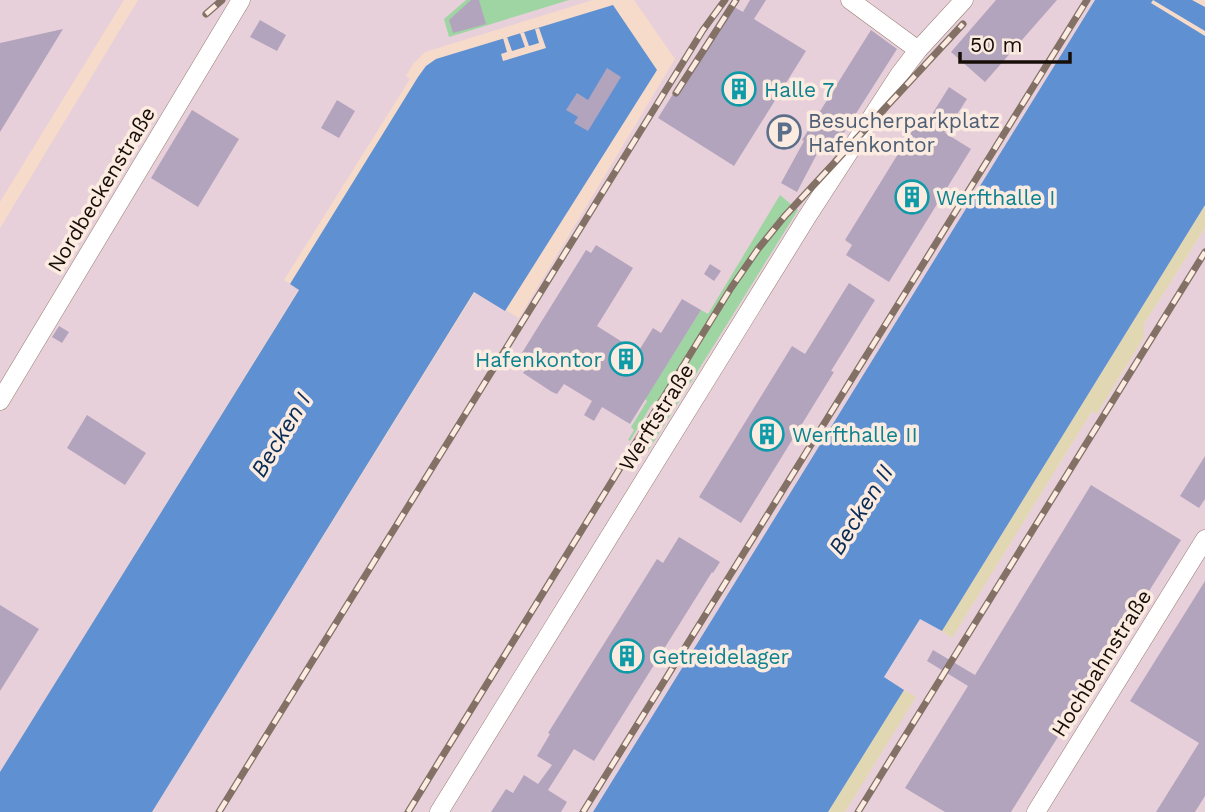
<svg xmlns="http://www.w3.org/2000/svg" width="1205" height="812" font-family="'Work Sans',sans-serif">
<rect width="100%" height="100%" fill="#f6dbca"/>
<path fill="#e8d0da" d="M0 0H124L0 202Z
M138 0H593L425 52 414 63 406 76 410 79 284 280 299 289 0 772V228Z
M634 0H1095L593 812H152L475 292 519 318 675 59Z
M1205 228V812H845L915 697 884 677 920 618 952 637 1092 411 1097 413 1144 337V324Z"/>
<path fill="#9fd5a3" d="M466 0H569L449 37 444 19Z
M780 195 798 210 648 451 644 449 667 413 652 404 630 441 628 440 634 430 631 427 647 401 645 399 701 310 708 314Z"/>
<path fill="#e1d8b3" d="M1205 205V228L1144 324V337L1097 414 1092 411 952 638 942 631Z
M904 690 916 697 845 812H828Z"/>
<path fill="#5e90d2" d="M1095 0H1192L1205 7V205L942 631 920 619 884 677 904 690 828 812H593Z
M613 5 657 70 505 311 474 292 152 812H0V772L299 290 290 284 418 77 426 66 436 59Z"/>
<path fill="#f6dbca" d="M1153 0 1205 31V36L1151 3Z
M539 28 546 48 503 61 501 54 507 52 503 38 507 37 512 51 525 47 520 33 524 32 529 46 539 43 535 29Z"/>
<path fill="#b2a4bd" d="M471 0H479L486 24 453 33 449 20Z
M750 0H766L754 19 806 51 734 166 658 118 729 4 743 12Z
M996 0H1057L985 82 951 52Z
M260 20 286 35 277 51 250 37Z
M63 29 0 132V43Z
M871 30 897 49 829 156 819 150 797 192 781 183 804 141 802 140Z
M607 68 621 77 588 131 574 123 578 117 566 110 577 93 588 100Z
M949 87 967 99 945 133 971 149 889 282 846 255 852 245 845 240 914 128 921 132Z
M337 100 355 111 339 138 321 128Z
M192 110 239 139 198 207 151 178Z
M596 245 633 268 597 326 616 338 638 352 653 328 661 333 682 299 701 310 630 424 602 407 594 421 584 415 592 401 564 384 557 394 552 392 523 373 530 362 520 356 586 250 591 253Z
M710 264 721 271 714 281 704 274Z
M849 283 875 300 831 371 834 372 741 523 699 497 792 346 805 354Z
M59 326 69 332 62 343 52 337Z
M87 415 146 453 125 485 67 448Z
M1205 456V499L1199 508 1180 496Z
M1091 485 1181 540 1011 812H945L905 788 968 686 927 661 933 650 975 675Z
M679 537 720 562 713 573 712 572 594 761 574 749 548 790 567 802 561 812H491L506 789 513 793 524 775 538 784 552 765 537 756 550 734 548 733 657 559 663 563Z
M1205 581V796L1195 812H1156L1199 743 1130 701Z
M0 605 39 629 0 691Z"/>
<g fill="none" stroke-linecap="round" stroke-linejoin="round">
<defs>
<path id="minor" d="M850 0 918 50
M0 401 241 0
M439 812 807 217 899 75 918 50 964 0
M1036 812 1205 539"/>
</defs>
<use href="#minor" stroke="#977e6f" stroke-width="19"/>
<use href="#minor" stroke="#fff" stroke-width="18"/>
<defs>
<path id="rail" d="M206 14 222 0
M676 93 736 0
M219 812 703 30 725 0
M408 812 731 288 758 249 784 217 963 24
M583 812 1087 0
M858 812 1205 252"/>
</defs>
<use href="#rail" stroke="#837166" stroke-width="7"/>
<use href="#rail" stroke="#fbebe0" stroke-width="4.5" stroke-dasharray="13" stroke-linecap="butt"/>
</g>
<defs>
<symbol id="building-ring" viewBox="-11 -11 22 22"><circle r="9.5" fill="#fbebe0" stroke="#0f9aa8" stroke-width="1.5"/><path d="M-4-6H4V6H1V3H-1V6H-4ZM-2.5-4.3h1.7v1.8h-1.7ZM.8-4.3h1.7v1.8H.8ZM-2.5-1h1.7V.8h-1.7ZM.8-1h1.7V.8H.8Z" fill="#0f9aa8"/></symbol>
<symbol id="parking-ring" viewBox="-11 -11 22 22"><circle r="9.5" fill="#fbebe0" stroke="#5c6f8a" stroke-width="1.5"/><path d="M-3.5-5.5H1a3.5 3.5 0 0 1 0 7H-1V5.5H-3.5ZM-1-3.4V-.6H.8a1.4 1.4 0 0 0 0-2.8Z" fill="#5c6f8a"/></symbol>
</defs>
<g fill-rule="evenodd">
<use href="#building-ring" x="720" y="70" width="38" height="38"/>
<use href="#parking-ring" x="765" y="113" width="38" height="38"/>
<use href="#building-ring" x="893" y="178" width="38" height="38"/>
<use href="#building-ring" x="607" y="340" width="38" height="38"/>
<use href="#building-ring" x="748" y="415" width="38" height="38"/>
<use href="#building-ring" x="608" y="637" width="38" height="38"/>
</g>
<g text-anchor="middle" dominant-baseline="central" stroke-width="7" stroke-linejoin="round" paint-order="stroke">
<g font-size="21" fill="#0d838f" stroke="#fbebe0" text-anchor="start">
<text x="764" y="89">Halle 7</text>
<text x="936" y="197">Werfthalle I</text>
<text x="602" y="359" text-anchor="end">Hafenkontor</text>
<text x="792" y="434">Werfthalle II</text>
<text x="652" y="656">Getreidelager</text>
</g>
<g font-size="21" fill="#4e5e75" stroke="#fbebe0" text-anchor="start">
<text x="808" y="120">Besucherparkplatz<tspan x="808" dy="24">Hafenkontor</tspan></text>
</g>
<g font-size="21" fill="#170e08" stroke="#fbebe0">
<text transform="translate(101 189) rotate(-59)">Nordbeckenstraße</text>
<text transform="translate(656 417) rotate(-58)">Werftstraße</text>
<text transform="translate(1101 663) rotate(-58)">Hochbahnstraße</text>
</g>
<g font-size="23" font-style="italic" fill="#082b55" stroke="#fbebe0">
<text transform="translate(281 435) rotate(-59)">Becken I</text>
<text transform="translate(861 510) rotate(-58)">Becken II</text>
</g>
</g>
<path d="M960 52v10h110v-10" fill="none" stroke="#170e08" stroke-width="3.5"/>
<text x="970" y="52" font-size="21" fill="#170e08" stroke="#fbebe0" stroke-width="5" paint-order="stroke">50 m</text>
</svg>
